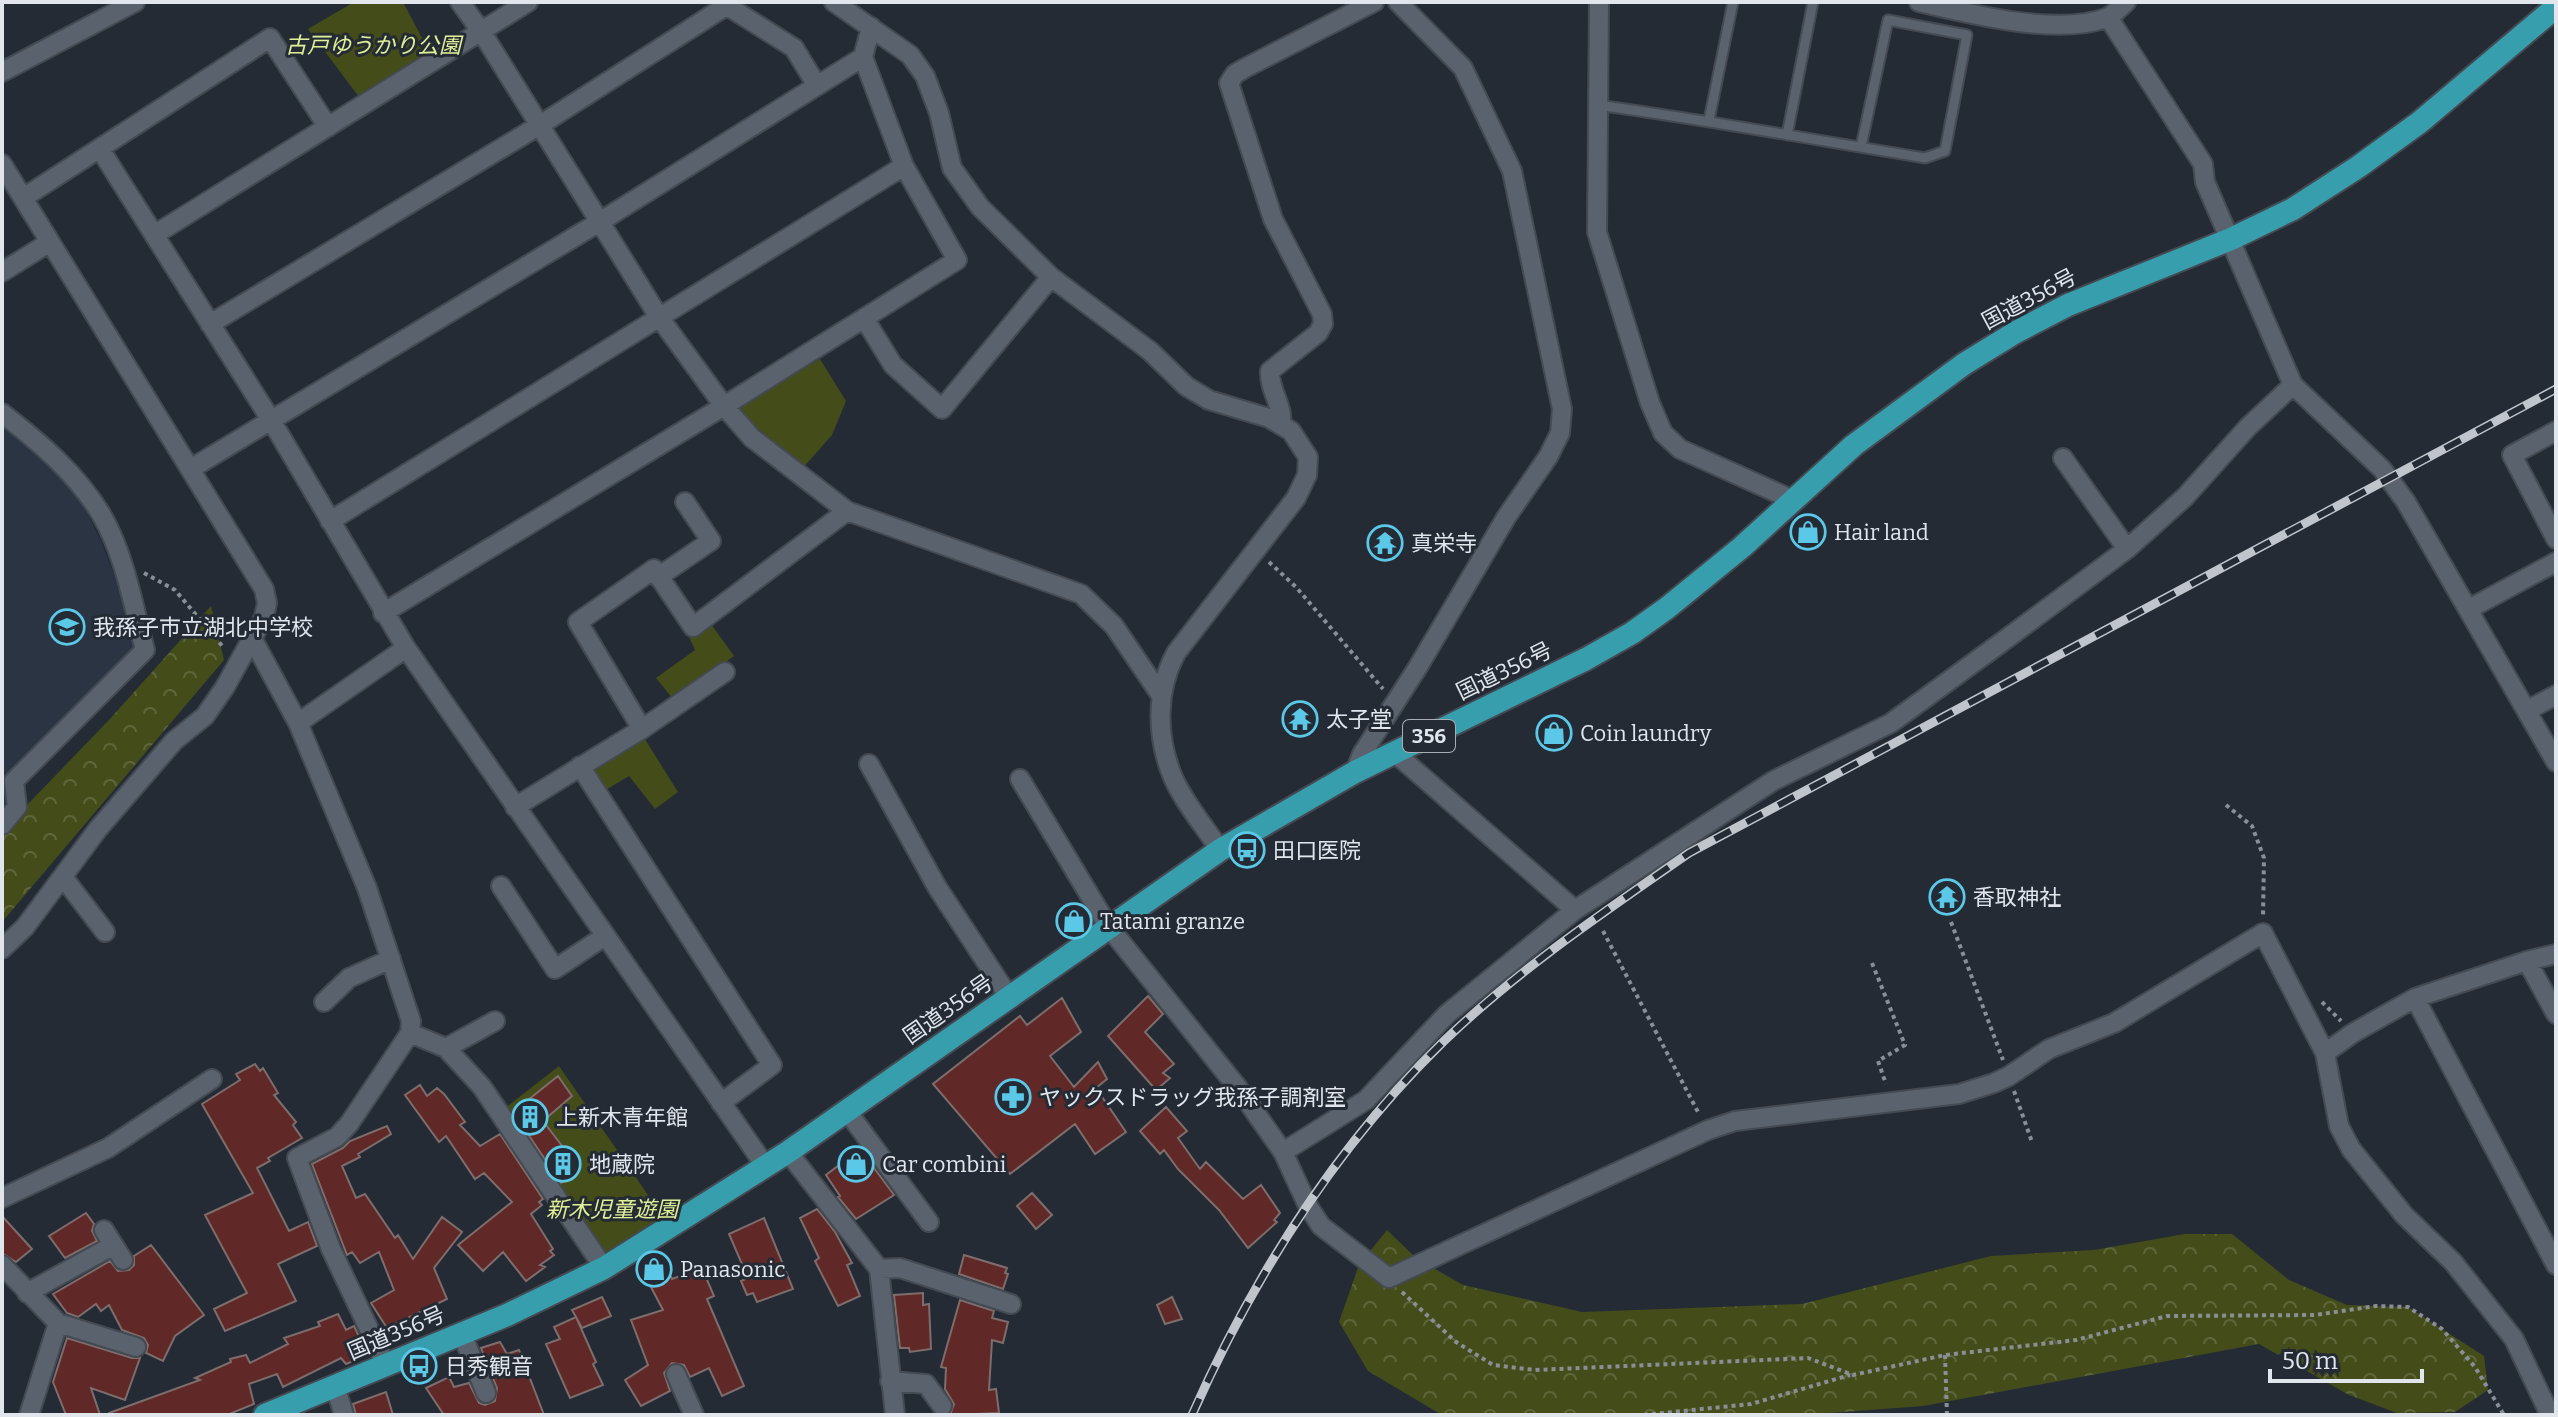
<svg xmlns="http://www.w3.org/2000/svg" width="2558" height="1417" font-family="Bitter,'Noto Sans JP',serif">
<defs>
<pattern id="forest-crowns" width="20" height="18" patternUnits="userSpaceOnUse" patternTransform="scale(2)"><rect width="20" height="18" fill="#444c19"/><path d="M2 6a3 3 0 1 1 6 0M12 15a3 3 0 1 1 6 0" fill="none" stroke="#5f663b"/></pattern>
</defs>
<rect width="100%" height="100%" fill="#242b35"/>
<path fill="#2a3443" d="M2 422 44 457 78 494 100 539 126 606 137 648 5 777 9 804 2 813Z"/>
<path fill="#444c19" d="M354 2H403L432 57 362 101 308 29Z
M820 359 846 401 832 435 802 469 781 454 735 410Z
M711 624 734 656 673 699 656 678 695 650 689 637Z
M643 736 678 792 655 809 629 776 604 791 588 769Z
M559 1066 670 1227 604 1268 500 1112Z"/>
<path fill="url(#forest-crowns)" d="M211 606 224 660 2 922V831L109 720Z
M1387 1230 1416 1258 1463 1285 1582 1312 1802 1304 1991 1256 2094 1250 2185 1234H2232L2289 1280 2347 1305 2408 1307 2484 1356 2488 1390 2455 1412 2397 1413 2349 1395 2259 1344 1923 1406 1803 1415H1442L1368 1371 1339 1322 1359 1265Z"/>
<path fill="#602827" stroke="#7d6d6c" stroke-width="2" d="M1148 996 1163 1014 1145 1032 1174 1064 1163 1073 1170 1078 1156 1090 1108 1036Z
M1062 998 1081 1032 1050 1056 1074 1087 1098 1062 1107 1079 1096 1088 1126 1132 1095 1154 1075 1124 1010 1174 933 1084 1020 1016 1027 1025Z
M255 1064 260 1071 263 1068 278 1093 274 1095 296 1122 293 1125 302 1138 268 1158 270 1161 257 1168 289 1231 308 1222 317 1246 278 1264 296 1301 225 1331 214 1309 247 1293 205 1215 253 1193 202 1104 240 1080 236 1074Z
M558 1076 572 1096 543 1121 579 1168 561 1183 513 1112Z
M420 1085 427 1096 437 1088 444 1094 465 1122 460 1125 480 1146 500 1134 543 1199 539 1202 542 1205 531 1214 553 1249 550 1251 554 1255 540 1265 545 1267 526 1281 503 1252 483 1271 458 1245 512 1202 484 1173 475 1179 446 1136 439 1142 405 1095Z
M1166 1107 1187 1131 1178 1138 1200 1169 1206 1162 1243 1199 1261 1185 1280 1213 1274 1220 1277 1222 1248 1248 1219 1210 1178 1169 1164 1150 1160 1154 1140 1131Z
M387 1126 391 1134 358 1154 360 1157 342 1166 356 1198 365 1194 395 1238 398 1235 413 1259 442 1217 462 1232 434 1268 447 1299 387 1328 371 1303 394 1290 379 1252 360 1263 352 1252 347 1255 312 1164 343 1148 350 1141Z
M860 1149 894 1195 856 1219 838 1197 840 1196 826 1175Z
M1032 1193 1052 1215 1036 1229 1017 1206Z
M817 1209 835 1232 852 1263 847 1265 860 1296 838 1306 815 1261 819 1258 800 1218Z
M86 1213 94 1224 92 1231 97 1241 65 1258 49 1236Z
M2 1216 32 1249 16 1262 2 1253Z
M764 1218 793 1289 757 1302 753 1293 747 1295 741 1281 748 1278 729 1234Z
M151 1245 204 1315 175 1336 163 1361 146 1353 148 1345 144 1338 122 1330 109 1305 101 1311 96 1304 78 1317 67 1313 53 1294 110 1261 118 1271 129 1270 134 1265V1256Z
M964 1255 1007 1268 1005 1273 1008 1274 1003 1289 959 1274Z
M663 1261 672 1279 702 1268 714 1296 707 1299 744 1386 722 1396 709 1368 690 1377 684 1365 672 1363 664 1373 670 1391 641 1406 625 1380 648 1365 631 1320 663 1310 642 1270Z
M923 1293V1305L929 1304 931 1349 910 1352 909 1348H900L894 1295Z
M602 1297 611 1316 582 1328 572 1310Z
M1172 1297 1182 1319 1165 1324 1157 1305Z
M960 1300 994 1311 992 1318 1008 1322 1003 1343 992 1340 989 1390 996 1389 999 1413 950 1415 954 1404 945 1389 946 1368 941 1367Z
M338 1314 346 1330 354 1326 368 1355 346 1364 341 1358 283 1387 277 1374 249 1384 254 1404 227 1415H109V1413L200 1380 195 1378 231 1362 230 1359 246 1355 250 1363 288 1344 284 1338 320 1326 318 1322Z
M576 1317 596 1362 593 1364 603 1385 570 1398 546 1344 560 1339 554 1327Z
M67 1338 132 1358H140L125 1400 91 1388 100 1415H66L53 1382Z
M500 1342 507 1354 519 1350 544 1415H444L426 1388 449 1377 454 1387 469 1383 479 1403 485 1405 495 1401 497 1388 481 1348Z
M386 1392 393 1415H356L353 1404Z"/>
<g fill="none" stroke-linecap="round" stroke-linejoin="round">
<defs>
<path id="service" d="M1597 105C1707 120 1816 140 1925 158L1945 151 1967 35 1888 20 1861 147
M1709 120 1733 2
M1787 135 1813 2"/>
<path id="minor" d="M460 2 481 31 659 317 724 406 752 438 847 511
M721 2 794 48 816 84
M834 2 910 55 925 76 939 113 952 168 980 207 1051 277 1150 351 1186 386 1209 400 1269 418 1291 431 1308 457 1307 475 1296 498 1176 653C1156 690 1156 735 1172 775 1182 800 1205 827 1220 850
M1599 2 1597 232 1650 403 1663 433 1680 449 1793 500
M1919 2C1969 14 2058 36 2106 18 2114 15 2120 7 2126 2
M2108 17 2203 164 2205 182 2293 385 2382 469 2406 502 2556 762
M2 72 135 2
M100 149 271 420 406 648 766 1167
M2 164 264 589 267 603 264 617 225 687 205 716 174 741 98 829 25 927 2 949
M23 198 270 38 328 127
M154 235 528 2
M2 272 50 242
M864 318 893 365 942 409 1051 277
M210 324 540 125 726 6
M2 413C39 442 76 473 101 514 125 555 133 605 145 650L14 781 17 807 2 825
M1281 425C1284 406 1269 391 1270 371L1318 333 1323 324 1322 314 1273 219 1229 83 1235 74 1245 68 1374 2
M2556 431 2512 455 2556 539
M2063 458 2127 549
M192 468 601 221 863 57 871 27
M330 521 904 166
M658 577 711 541 685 502
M2469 609 2556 562
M383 613 724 406 957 260 904 166 863 57
M252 638 298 723 367 888 411 1021 410 1033 349 1124 337 1137 297 1158 331 1249 386 1365
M2528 710 2556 695
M298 723 406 648
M642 729 578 622 654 569 693 627 847 511 1081 594 1114 626 1160 694
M1395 753 1575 910 1773 781 1891 723 2002 642 2127 549 2185 497 2248 427 2293 385
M869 764 937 887 1009 997
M580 766 772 1065 721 1103
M1355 772 1362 754 1418 667 1507 516 1548 457 1560 433 1562 409 1512 171 1463 68 1398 2
M1020 779 1108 926 1238 1088 1283 1152 1308 1206 1321 1226 1389 1278 1708 1130 1735 1121 1959 1094 1994 1083 2009 1076 2049 1049 2114 1023 2263 933 2325 1053
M515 807 642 729 725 672
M63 877 105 932
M501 886 555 969 605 936
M2527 961 2556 1014
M2415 998 2527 961 2556 954
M324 1002 349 978 391 959
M410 1033 446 1048 482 1087 604 1268
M446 1048 495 1021
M847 1111 929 1222
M788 1152 879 1269 895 1415
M1283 1152 1366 1100 1447 1014 1575 910
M2 1198 108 1148 212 1079
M104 1230 123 1260
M2 1265 58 1323 29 1415
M879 1269 900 1268 1011 1304
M27 1293 112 1246
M58 1323 136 1347
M462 1334 486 1393
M676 1374 694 1415
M890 1381 926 1384 942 1406
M335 1386 344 1415
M2550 1415 2514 1339 2453 1262 2404 1215 2351 1149 2339 1126 2325 1053 2353 1033 2415 998 2556 1265"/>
<path id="trunk" d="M265 1415 507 1315 604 1268 788 1152 1220 850 1355 772 1586 659 1632 633 1667 608 1742 547 1854 445 1964 364 2016 332 2068 305 2231 239 2293 209 2358 167 2420 122 2556 7"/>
</defs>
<use href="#service" stroke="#444a52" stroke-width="13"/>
<use href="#minor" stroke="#444a52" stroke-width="22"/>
<use href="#trunk" stroke="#444a52" stroke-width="26"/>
<path stroke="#8a8f97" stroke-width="4" stroke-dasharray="4 4" stroke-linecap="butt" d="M1269 562 1296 587 1383 689
M144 573 175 590 224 648
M2226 805 2252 826 2264 858 2263 916
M1951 922 2003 1060
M1603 931 1699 1114
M1872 963 1905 1045 1878 1061 1886 1084
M2322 1002 2341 1021
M2014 1091 2032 1142
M1402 1292 1456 1342 1493 1365 1535 1370 1808 1358 1853 1375 1945 1355 2076 1340 2167 1316 2315 1315 2376 1306 2408 1307 2442 1329 2475 1367 2504 1415
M1945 1355 1947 1415
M1644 1415 1751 1404 1850 1375"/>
<use href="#service" stroke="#5a626d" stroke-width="9"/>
<use href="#minor" stroke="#5a626d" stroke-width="18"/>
<use href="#trunk" stroke="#379eae" stroke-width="22"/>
<defs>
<path id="rail" d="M1192 1415C1253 1278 1336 1146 1444 1041 1519 969 1604 912 1689 853L2556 389"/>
</defs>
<use href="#rail" stroke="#c0c5cc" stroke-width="9"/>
<use href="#rail" stroke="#242b35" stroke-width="6" stroke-dasharray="18" stroke-linecap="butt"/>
</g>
<defs>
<symbol id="shop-ring" viewBox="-11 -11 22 22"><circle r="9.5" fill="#242b35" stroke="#5bc8e7" stroke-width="1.5"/><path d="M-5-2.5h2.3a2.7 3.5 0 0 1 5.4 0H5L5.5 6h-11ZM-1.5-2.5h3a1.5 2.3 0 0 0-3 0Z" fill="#5bc8e7"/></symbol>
<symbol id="temple-ring" viewBox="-11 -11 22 22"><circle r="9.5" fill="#242b35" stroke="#5bc8e7" stroke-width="1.5"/><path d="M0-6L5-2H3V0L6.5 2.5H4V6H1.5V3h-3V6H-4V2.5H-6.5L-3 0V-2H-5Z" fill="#5bc8e7"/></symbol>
<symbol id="school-ring" viewBox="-11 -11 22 22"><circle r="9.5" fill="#242b35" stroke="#5bc8e7" stroke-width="1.5"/><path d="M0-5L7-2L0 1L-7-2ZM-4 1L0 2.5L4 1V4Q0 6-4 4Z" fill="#5bc8e7"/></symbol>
<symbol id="bus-ring" viewBox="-11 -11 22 22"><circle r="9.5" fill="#242b35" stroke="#5bc8e7" stroke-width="1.5"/><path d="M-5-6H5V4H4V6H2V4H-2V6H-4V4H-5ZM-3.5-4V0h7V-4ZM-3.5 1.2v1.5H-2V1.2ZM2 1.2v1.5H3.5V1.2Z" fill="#5bc8e7"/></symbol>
<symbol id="pharmacy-ring" viewBox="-11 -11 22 22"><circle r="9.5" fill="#242b35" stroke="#5bc8e7" stroke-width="1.5"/><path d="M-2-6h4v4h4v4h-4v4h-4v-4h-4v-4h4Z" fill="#5bc8e7"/></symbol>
<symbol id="building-ring" viewBox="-11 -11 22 22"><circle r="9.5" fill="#242b35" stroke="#5bc8e7" stroke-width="1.5"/><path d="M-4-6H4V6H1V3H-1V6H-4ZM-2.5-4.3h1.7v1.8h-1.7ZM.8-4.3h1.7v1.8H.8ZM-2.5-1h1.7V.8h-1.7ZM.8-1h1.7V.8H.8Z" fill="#5bc8e7"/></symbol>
</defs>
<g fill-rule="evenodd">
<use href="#shop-ring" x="1788" y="512" width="40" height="40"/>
<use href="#temple-ring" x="1365" y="523" width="40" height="40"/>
<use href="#school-ring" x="47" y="607" width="40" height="40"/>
<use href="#temple-ring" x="1280" y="699" width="40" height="40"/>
<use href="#shop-ring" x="1534" y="713" width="40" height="40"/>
<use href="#bus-ring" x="1227" y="830" width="40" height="40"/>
<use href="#temple-ring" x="1927" y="877" width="40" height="40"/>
<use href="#shop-ring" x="1054" y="901" width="40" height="40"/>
<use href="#pharmacy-ring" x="993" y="1077" width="40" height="40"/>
<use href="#building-ring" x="510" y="1097" width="40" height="40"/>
<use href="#building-ring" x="543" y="1144" width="40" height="40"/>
<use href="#shop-ring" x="836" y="1144" width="40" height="40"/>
<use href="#shop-ring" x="634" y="1249" width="40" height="40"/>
<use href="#bus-ring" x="399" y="1346" width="40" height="40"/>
</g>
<g text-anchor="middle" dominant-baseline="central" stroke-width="6" stroke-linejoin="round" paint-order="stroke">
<rect fill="#242b35" stroke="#a8adb5" stroke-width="2" x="1403" y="720" width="52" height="32" rx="6"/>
<g font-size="20" font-weight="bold" fill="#e1e5ec">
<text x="1429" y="736">356</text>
</g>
<g font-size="22" font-style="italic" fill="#dfef97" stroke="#242b35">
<text x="373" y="45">古戸ゆうかり公園</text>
<text x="612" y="1209">新木児童遊園</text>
</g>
<g font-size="22" fill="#e1e5ec" stroke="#242b35">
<text transform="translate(2029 299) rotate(-28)">国道356号</text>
<text transform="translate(1504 671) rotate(-26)">国道356号</text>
<text transform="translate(948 1009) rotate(-35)">国道356号</text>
<text transform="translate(396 1333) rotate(-23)">国道356号</text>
</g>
<g font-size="22" fill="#e1e5ec" stroke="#242b35" text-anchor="start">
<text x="1834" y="532">Hair land</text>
<text x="1411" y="543">真栄寺</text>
<text x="93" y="627">我孫子市立湖北中学校</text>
<text x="1326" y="719">太子堂</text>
<text x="1580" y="733">Coin laundry</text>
<text x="1273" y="850">田口医院</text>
<text x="1973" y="897">香取神社</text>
<text x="1100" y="921">Tatami granze</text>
<text x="1039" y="1097">ヤックスドラッグ我孫子調剤室</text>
<text x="556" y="1117">上新木青年館</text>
<text x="589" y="1164">地蔵院</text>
<text x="882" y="1164">Car combini</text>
<text x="680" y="1269">Panasonic</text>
<text x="445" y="1366">日秀観音</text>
</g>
</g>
<rect width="2558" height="1417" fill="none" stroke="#e1e5ec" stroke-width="8"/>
<path d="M2270 1369v12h152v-12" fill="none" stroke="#e1e5ec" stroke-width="4"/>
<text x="2282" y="1369" font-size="24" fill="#e1e5ec" stroke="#242b35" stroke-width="6" paint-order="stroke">50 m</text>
</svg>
